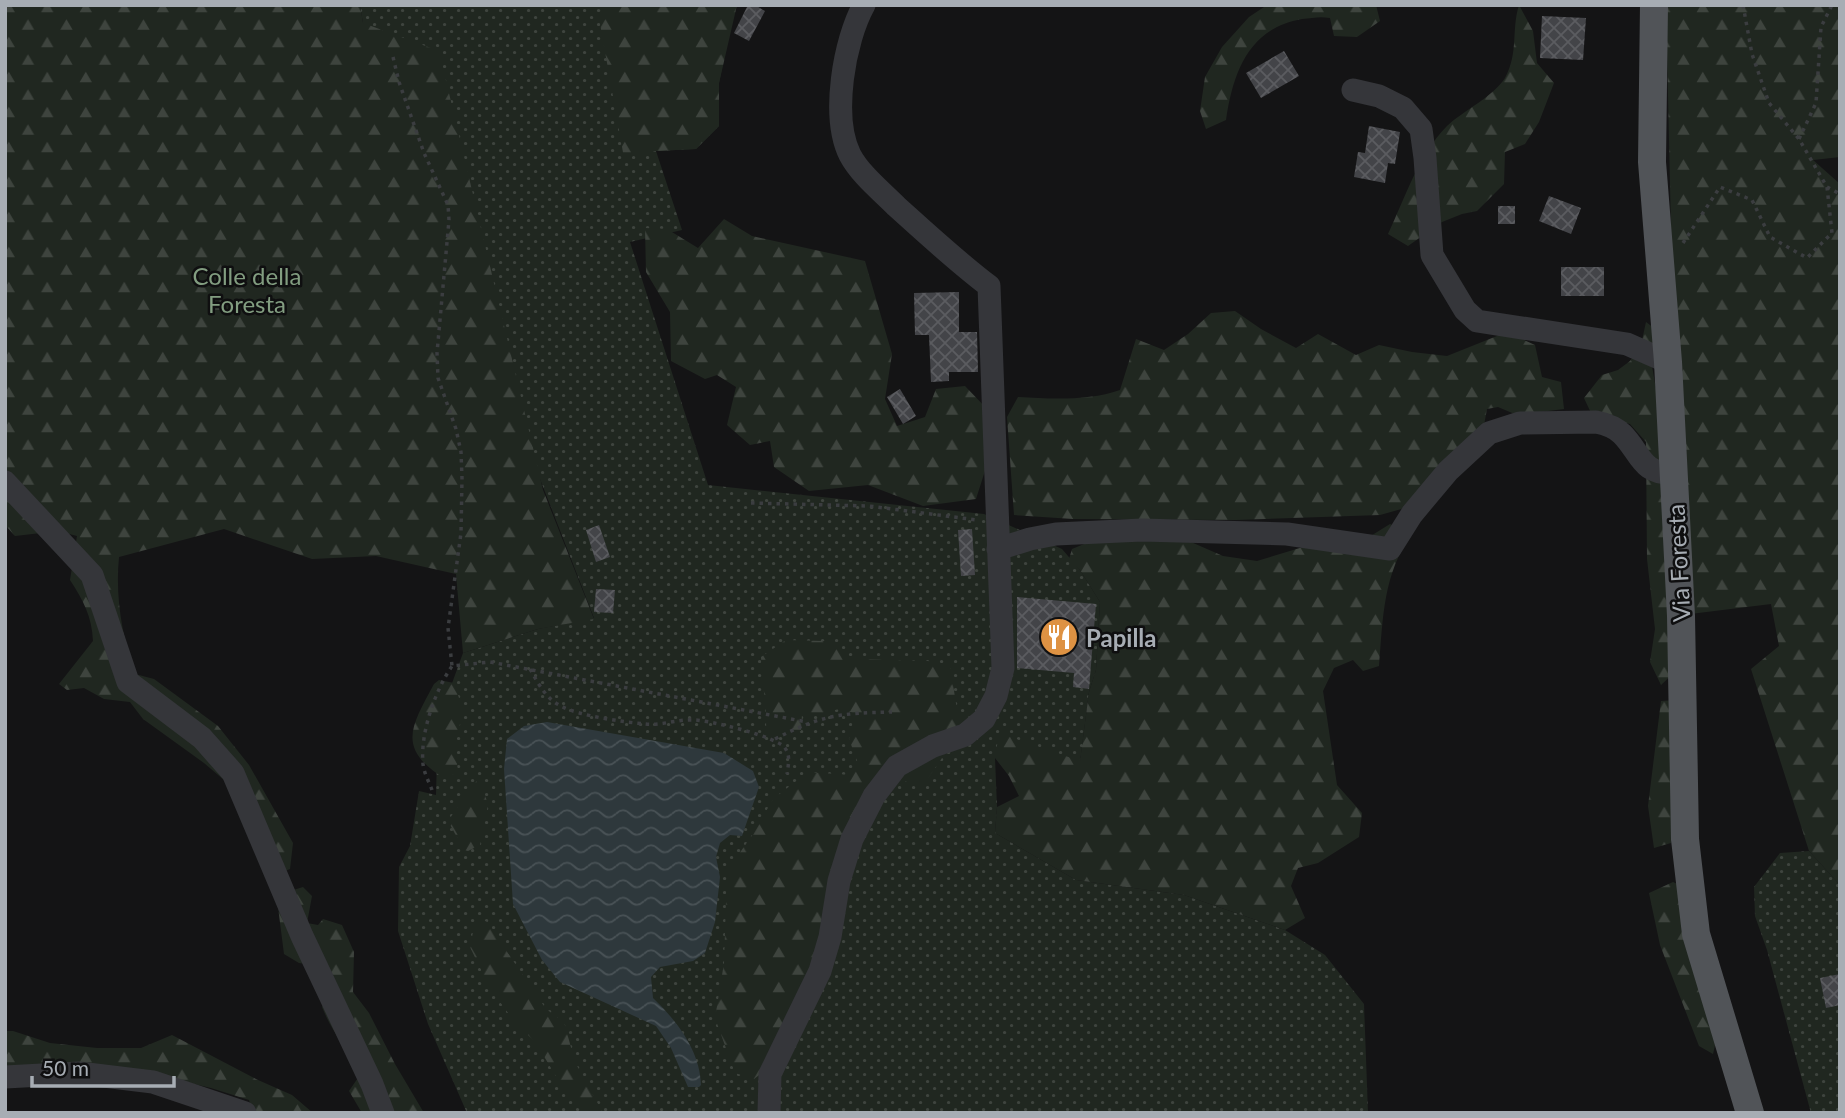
<svg xmlns="http://www.w3.org/2000/svg" width="1845" height="1118" font-family="Lato,sans-serif">
<defs>
<pattern id="grass-dots" width="8" height="8" patternUnits="userSpaceOnUse" patternTransform="scale(1.75)"><rect width="8" height="8" fill="#202720"/><path d="M2 2h.1M6 6h.1" fill="none" stroke="#3e443e" stroke-width="1.8" stroke-linecap="round"/></pattern>
<pattern id="forest-firs" width="22" height="20" patternUnits="userSpaceOnUse" patternTransform="scale(1.75)"><rect width="22" height="20" fill="#202720"/><path d="M5 1l3.5 6h-7zM16 11l3.5 6h-7z" fill="#3e443e"/></pattern>
<pattern id="water-waves" width="16" height="10" patternUnits="userSpaceOnUse" patternTransform="scale(1.75)"><rect width="16" height="10" fill="#2e383c"/><path d="M0 5q4-4 8 0t8 0" fill="none" stroke="#495256"/></pattern>
<pattern id="building-cross-hatch" width="8" height="8" patternUnits="userSpaceOnUse" patternTransform="scale(1.75)"><rect width="8" height="8" fill="#434448"/><path d="M0 0l8 8M0 8l8-8" fill="none" stroke="#5b5c60"/></pattern>
</defs>
<rect width="100%" height="100%" fill="#141415"/>
<path fill="url(#grass-dots)" d="M360 5H738L733 13 719 83V126L696 149 656 151 682 230 630 242 708 485 984 514 1062 549 1080 570 1100 602 1096 670 1089 692 1080 762 995 758 997 807 995 833 1076 880 1184 895 1285 930 1325 955 1364 1004 1368 1113H467L428 1024 398 931 399 867 410 846 419 791 436 795 438 722 463 653 538 629 594 618 363 23Z
M1809 851 1840 885V1113H1811L1767 950 1755 916 1754 887 1780 853Z"/>
<path fill="url(#forest-firs)" d="M5 5H360L363 23 439 51 543 490 594 619 538 629 463 653 456 574 376 556 312 559 224 529 119 557C115 596 122 637 135 674L154 679 218 726 249 765 293 843 290 869 275 875 224 780 204 763 143 719 130 702 104 699 84 688 67 690 59 684 93 641C92 616 83 600 70 580L77 536 58 531 15 536 5 525Z
M608 5H737L719 83V126L696 149 656 151 624 158 599 18Z
M1267 5H1376L1380 21 1357 37 1334 36 1330 18C1320 16 1312 18 1302 19 1249 28 1233 72 1226 120L1206 129 1200 111 1205 77 1222 47 1249 17Z
M1519 5 1533 31 1537 63 1554 83 1539 122 1525 144 1505 152 1504 184 1477 211 1462 214 1442 222 1408 246 1388 234C1405 198 1419 154 1447 126 1463 111 1494 96 1505 78 1519 52 1511 31 1519 5Z
M1666 5H1840V157L1813 160 1840 184V885L1809 851 1751 669 1779 646 1771 604 1690 614 1673 319Z
M724 219 752 236 865 261 892 354 885 399 897 426 925 417 936 389 965 386 988 410 990 455 976 499 923 506 868 485 809 491 774 467 770 441 750 445 727 425 736 387 717 375 705 379 671 361 670 312 646 272 645 228 667 229 698 248Z
M1235 311 1261 329 1296 348 1318 334 1356 355 1379 345 1412 352 1447 356 1507 332 1535 345 1542 377 1561 382 1564 409 1517 415 1498 407 1487 409 1484 425 1412 506 1380 515 1236 520 1073 519 1014 515 1007 417 1018 397C1051 399 1089 401 1120 390L1136 339 1164 350 1188 334 1211 313Z
M1646 322 1658 331 1652 366 1659 407 1681 666 1661 685 1650 662 1655 629 1647 559 1646 442 1630 424 1592 415 1584 398 1602 375 1618 370 1630 361 1641 345Z
M1390 524 1412 534C1383 574 1383 617 1379 666L1363 671 1353 660 1334 668 1323 691 1337 785 1362 813 1359 837 1318 863 1298 868 1291 886 1305 918 1285 930 1184 895 1076 880 995 833 997 807 1019 796 1009 776 995 758 999 733 1080 761 1089 692 1096 670 1100 602 1080 570 1069 559 1072 549 1106 535 1184 539 1223 556 1257 561 1313 544 1353 547Z
M786 640 824 641 852 659 928 661 950 666 959 722 942 758 922 787 904 781 880 780 830 928 772 1065 754 1079 735 1073 715 1018 724 963 727 871 753 834 773 799 808 772 850 775 859 766 849 739 855 714 842 708 811 717 802 714 801 731 782 737 766 732C767 706 762 683 761 657Z
M439 680 454 683 463 710 455 747 458 772 445 779C396 748 411 727 434 684Z
M1676 700 1677 817 1671 843 1654 848 1648 806 1661 701Z
M480 778 488 805 480 845 468 851 464 850 448 821C457 809 470 786 480 778Z
M1673 882 1682 886 1718 1032 1713 1054 1699 1046 1660 945 1649 893Z
M303 887 312 896 307 923 318 925 323 919 342 925 354 952 353 992 369 1013 395 1064 424 1113H392L390 1109 362 1113 349 1091 364 1069C346 1050 332 1032 322 1007L330 994 314 965 299 963 284 954 278 907 281 894Z
M486 921 546 1009 564 1022 575 1062 603 1113H583L569 1098 536 1043 513 1020 490 988 470 947 474 927Z
M5 1031H13L50 1043 97 1048H141L172 1035 258 1080 292 1095 313 1113H253L249 1100 211 1088 144 1072 53 1071 31 1088 5 1069Z"/>
<path fill="url(#water-waves)" d="M547 722 724 753 753 771 759 787 742 836 730 835 720 843 716 857 720 877 715 922 705 953 693 961 660 967 651 977 653 998C676 1020 700 1050 701 1085L699 1087H688L671 1048 656 1026 560 982 542 960 513 904 504 769 507 739 524 726Z"/>
<path fill="url(#building-cross-hatch)" d="M748 5H755L765 11 749 41 734 33Z
M1542 16 1586 18 1583 60 1540 58Z
M1284 51 1299 76 1261 98 1246 73Z
M1369 126 1400 132 1395 164 1388 163 1385 183 1354 177 1358 152 1365 153Z
M1549 196 1581 208 1571 234 1539 221Z
M1498 206H1515V224H1498Z
M1561 267H1604V296H1561Z
M959 292V332H977L978 372H949V381L931 382 929 335H915L914 293Z
M900 389 916 416 903 424 887 397Z
M599 525 610 557 596 562 586 530Z
M972 529 975 575 961 576 958 530Z
M596 589 615 590 613 613 594 612Z
M1017 597 1096 604 1089 689 1073 687 1074 673 1017 668Z
M1840 974V1005L1826 1008 1820 978Z"/>
<g fill="none" stroke-linecap="round" stroke-linejoin="round">
<path stroke="#3b3d40" stroke-width="3.5" stroke-dasharray="3.5 5" stroke-linecap="butt" d="M1743 5 1752 54 1769 103 1799 139 1827 187 1840 194
M393 57 399 82 424 153 448 205 449 220 437 353 438 378 456 429 461 452 462 478 461 533 448 628 452 666
M1799 139 1816 103 1821 27 1832 5
M1683 243 1720 187 1752 200 1770 237 1807 258 1832 233 1827 187
M751 503 869 506 977 520
M530 669C538 683 546 699 561 706 579 716 624 722 645 724 661 726 677 719 694 720 709 720 778 737 785 748 791 756 788 766 787 774
M775 739C821 715 841 713 892 712
M432 790C429 782 424 773 423 764 420 733 435 691 452 666L490 662 807 722"/>
<path stroke="#35363a" stroke-width="23" d="M1353 90 1379 96 1403 108 1421 129 1425 158 1432 255 1465 310 1477 321 1627 344 1668 362
M5 482 92 575 128 682 202 738 233 773 302 936 372 1084 383 1113
M998 549 1030 539 1056 534 1142 530 1287 534 1390 549 1412 514 1448 471 1489 433 1520 423 1596 422C1606 424 1615 427 1622 434 1641 453 1641 475 1674 473
M5 1077 79 1073 153 1082 245 1113
M769 1113 770 1074 820 971 830 937 839 881 852 839 874 796 897 766 933 746 965 735 984 719 996 696 1003 668 989 286C956 261 927 234 896 206 881 191 860 174 850 155 831 117 844 41 864 5"/>
<path stroke="#515458" stroke-width="28" d="M1654 5 1652 162 1668 362 1681 616 1685 839 1696 934 1750 1113"/>
</g>
<defs>
<symbol id="restaurant-disc" viewBox="-11 -11 22 22"><circle r="9.5" fill="#de9243" stroke="#0f0f10"/><path d="M-5-6h1v4h1v-4h1v4h1v-4h1v5L-1.5 .5V6h-2V.5L-5-1ZM5-6V6H3V1.5H1.5Q1.5-4 5-6Z" fill="#fff"/></symbol>
</defs>
<g fill-rule="evenodd">
<use href="#restaurant-disc" x="1037" y="615" width="44" height="44"/>
</g>
<g text-anchor="middle" dominant-baseline="central" stroke-width="5" stroke-linejoin="round" paint-order="stroke">
<g font-size="24" fill="#829d80" stroke="#0f0f10">
<text x="247" y="275">Colle della<tspan x="247" dy="28">Foresta</tspan></text>
</g>
<g font-size="24" fill="#a7adb4" stroke="#0f0f10">
<text transform="translate(1678 563) rotate(-93)">Via Foresta</text>
</g>
<g font-size="24" font-weight="bold" fill="#a7adb4" stroke="#0f0f10" text-anchor="start">
<text x="1086" y="637">Papilla</text>
</g>
</g>
<rect width="1845" height="1118" fill="none" stroke="#a7adb4" stroke-width="14"/>
<path d="M32 1076v10h142v-10" fill="none" stroke="#a7adb4" stroke-width="3.5"/>
<text x="42" y="1076" font-size="21" fill="#a7adb4" stroke="#0f0f10" stroke-width="5" paint-order="stroke">50 m</text>
</svg>
